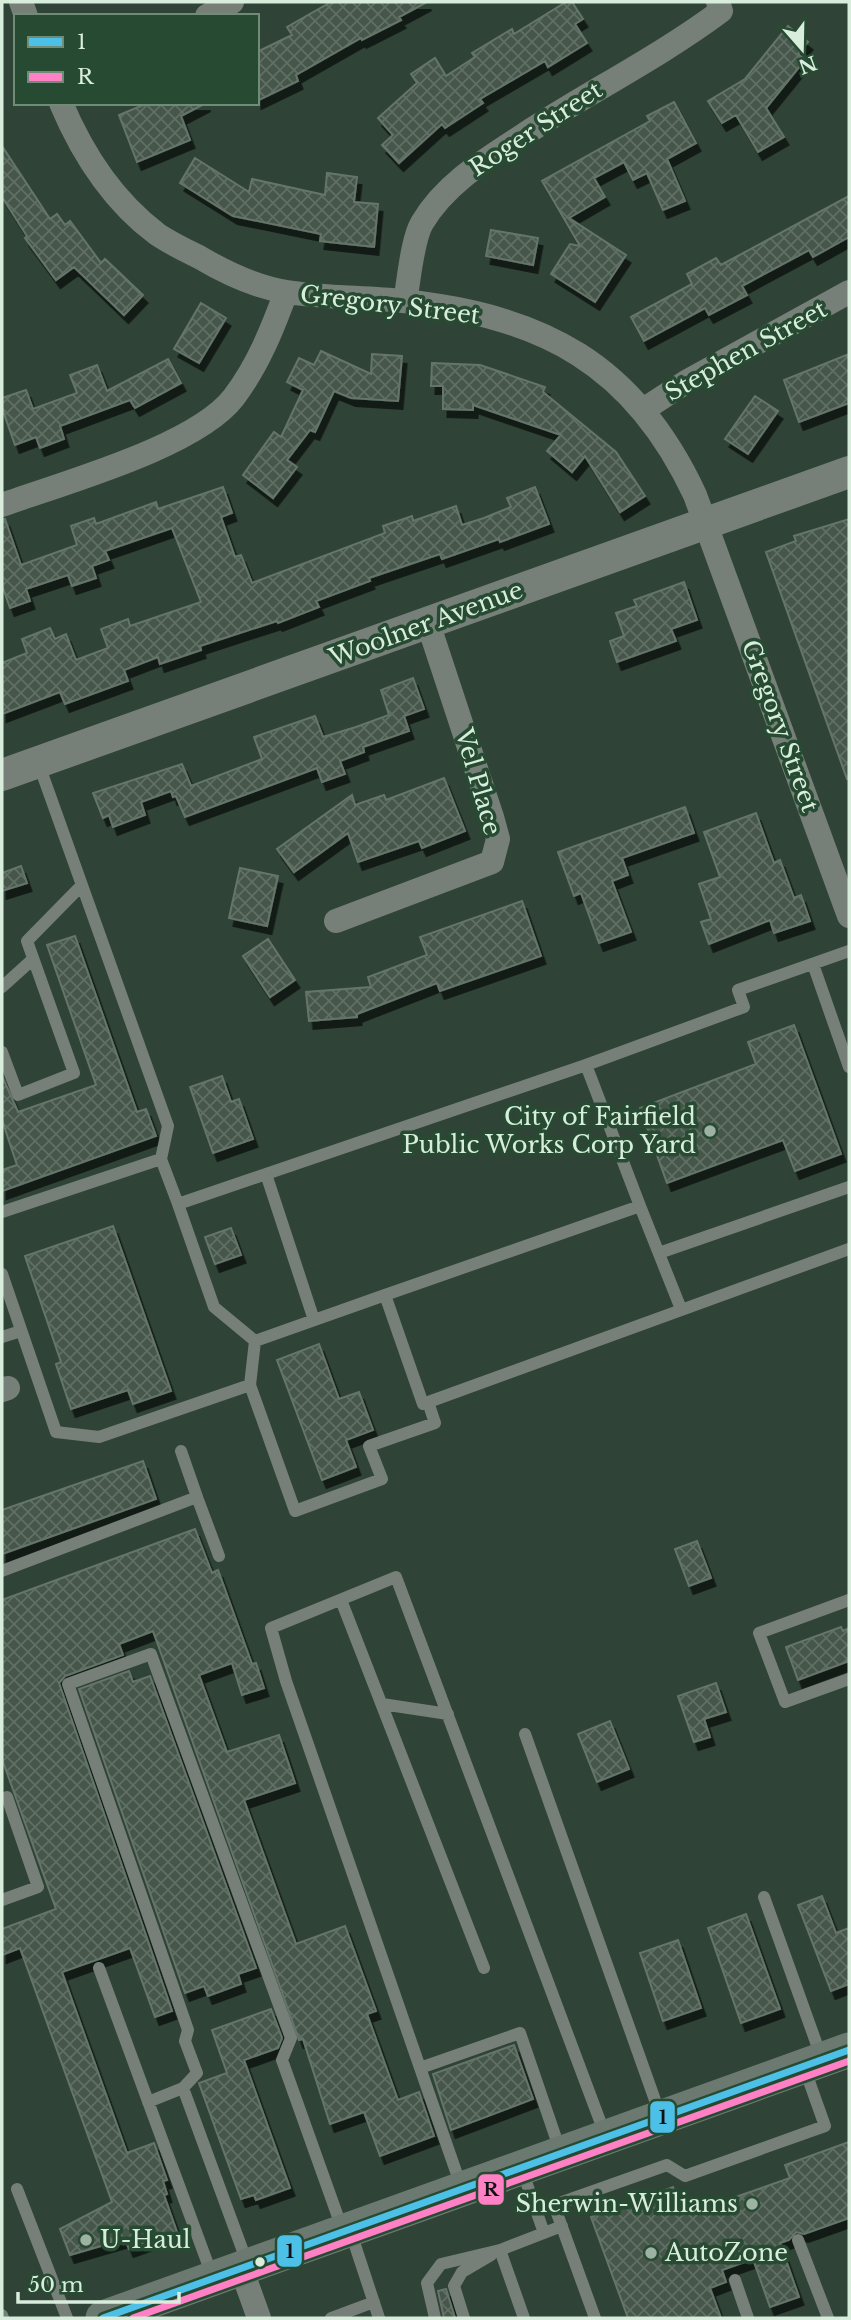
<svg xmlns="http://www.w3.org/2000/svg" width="851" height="2320" viewBox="0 0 851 2320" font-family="'Libre Baskerville',serif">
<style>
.building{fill:url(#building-cross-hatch);stroke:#65756a;stroke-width:2;filter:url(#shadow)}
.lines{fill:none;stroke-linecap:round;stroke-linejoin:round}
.service{stroke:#768079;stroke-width:12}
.minor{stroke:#768079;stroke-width:24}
.tertiary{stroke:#768079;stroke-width:32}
.secondary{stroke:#6b7970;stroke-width:35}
.bus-1-casing{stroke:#274b32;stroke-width:12}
.bus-2-casing{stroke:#274b32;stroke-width:12}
.bus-1{stroke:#4dc0e8;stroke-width:7}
.bus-2{stroke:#ff80c5;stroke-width:7}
.poi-dot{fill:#9eb2a3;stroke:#274b32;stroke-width:2.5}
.bus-dot{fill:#d9eddd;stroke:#274b32;stroke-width:2.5}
.labels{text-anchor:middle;stroke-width:7;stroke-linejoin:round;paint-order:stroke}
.street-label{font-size:24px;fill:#d9eddd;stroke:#274b32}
.poi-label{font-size:24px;fill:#d9eddd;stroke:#274b32;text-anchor:end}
.line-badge{stroke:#274b32;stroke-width:2.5}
.pale-badge-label{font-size:19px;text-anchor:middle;font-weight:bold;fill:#111}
</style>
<defs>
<pattern id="building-cross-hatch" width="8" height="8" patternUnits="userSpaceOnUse" patternTransform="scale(1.75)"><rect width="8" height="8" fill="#46564b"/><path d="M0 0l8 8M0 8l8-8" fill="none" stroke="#606f64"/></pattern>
<filter id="shadow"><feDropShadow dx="4.5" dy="8" stdDeviation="0" flood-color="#0009"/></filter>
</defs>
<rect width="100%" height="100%" fill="#2f4336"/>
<path class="building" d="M331 2H427L399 17 401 20 362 40 361 38 296 75 298 81 257 101V52L292 35 287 27Z
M566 2H572L583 19 575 24 587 43 548 67 545 61 480 99 483 103 445 128 442 124 399 163 382 145 393 135 378 118 417 83 411 74 435 58 446 76 475 57 472 53 512 29 514 34Z
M788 26 808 42 798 54 805 60 766 108 784 137 758 152 736 115 722 123 708 101 745 79Z
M674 102 696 143 667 159 685 201 663 210 647 173 633 180 624 162 594 178 605 197 569 218 626 255 595 302 551 274 570 244 580 246 542 181 650 121 647 116Z
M148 103H206L181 116 190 140 137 162 119 115Z
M2 146 50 219 57 214 65 225 70 221 101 263 105 259 143 295 124 315 74 267 56 280 25 238 27 236 2 197Z
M195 158 249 192 252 179 325 195 327 173 357 177 354 202 378 204 374 247 320 241 321 234 233 216 180 183Z
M849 196V237L813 257 809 250 742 286 747 295 709 315 705 308 644 341 631 317 692 284 687 274 716 258 721 265Z
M491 230 538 238 533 265 486 256Z
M201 303 226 318 199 363 174 349Z
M321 351 371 374 372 354 402 356 398 401 351 398 334 391 315 432 310 430 287 460 297 467 273 498 243 475 274 432 281 437 303 390 287 382 299 358 314 365Z
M849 354V403L799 422 784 380Z
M168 359 181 383 135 408 130 400 60 426 64 439 40 448 36 437 15 445 2 408V398L26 390 33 409 77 393 70 375 97 365 107 391Z
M432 363 480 365 545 387 543 392 616 452 645 496 620 512 585 456 572 472 547 451 561 435 473 405V410L443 409V386H431Z
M755 396 778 411 748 454 725 439Z
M223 487 232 513 221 517 235 557 241 555 252 583 385 533 383 526 412 516 413 521 456 506 462 525 484 518 511 507 507 498 535 487 549 524 500 542 499 539 442 559 440 554 369 578 370 581 316 601 319 607 278 623 277 621 200 646 201 650 160 664 158 657 124 670 128 681 65 704 60 692 2 714V663L27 653 22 639 50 628 55 639 66 634 76 660 108 648 101 629 128 619 130 626 201 602 172 528 105 551 109 560 92 566 96 578 72 586 68 575 26 589 30 601 10 608 2 585V520L5 519 21 565 77 545 71 526 94 518 96 524 156 502 158 509Z
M849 519V778L847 779 766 552 796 541 794 536Z
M684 582 697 620 671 629 676 641 617 662 610 641 624 636 616 613 637 606 634 600Z
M413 678 424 709 404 716 409 731 363 747 364 752 340 761 345 774 322 782 317 768 185 817 176 796 173 797 171 791 141 802 145 815 113 827 109 815 103 818 93 793 182 764 191 786 262 759 254 737 315 716 323 737 356 727 389 715 381 690Z
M444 778 465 831 422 848 419 841 358 862 348 833 294 872 277 849 352 795 355 805 384 795 386 800Z
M685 807 694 833 622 858 628 875 612 881 631 932 599 943 581 893 574 896 558 852Z
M756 813 774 863 780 860 794 898 801 895 810 921 774 933 770 920 709 944 701 922 711 919 699 884 720 877 704 832Z
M21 866 27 883 2 891V873Z
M240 868 278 876 267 926 229 918Z
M522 901 541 956 440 991 437 983 357 1014V1017L309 1021 306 992 371 987 368 977 427 955 420 937Z
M75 936 137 1112 146 1109 156 1136 2 1191V1170L17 1165 2 1120V1076L18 1112 96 1085 47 945Z
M268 939 295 980 270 997 243 956Z
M794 1025 841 1154 795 1171 783 1140 667 1183 640 1108 756 1064 748 1042Z
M222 1076 231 1102 239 1099 253 1139 213 1153 190 1087Z
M113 1226 171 1391 133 1404 128 1390 71 1409 56 1364 61 1362 25 1256Z
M231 1228 241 1255 215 1264 205 1237Z
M319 1344 339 1399 359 1392 373 1430 346 1440 356 1467 322 1480 277 1360Z
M143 1461 156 1499 2 1554V1510Z
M195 1529 212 1573 218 1570 252 1664 256 1663 264 1688 242 1695 232 1663 199 1675 227 1752 279 1735 295 1783 244 1800 296 1944 345 1926 376 2011 367 2014 398 2100 419 2092 434 2136 380 2156 364 2112 330 2124 303 2039 299 2040 153 1631 119 1644 123 1655 65 1676 59 1683 172 2011 155 2017 130 1948 62 1972 127 2153 154 2143 167 2180 163 2181 167 2194 164 2195 177 2232 129 2249 125 2239 70 2255 60 2229 112 2202 20 1948 2 1955V1929L56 1909 2 1759V1600Z
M697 1541 711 1578 689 1586 675 1549Z
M841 1627 843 1631 849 1628V1661L798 1680 786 1647Z
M129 1671 133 1682 150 1676 256 1968 238 1974 241 1984 208 1996 204 1986 185 1993 79 1689Z
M716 1683 726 1712 704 1719 710 1737 694 1742 678 1696Z
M610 1721 629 1769 597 1782 578 1734Z
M822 1896 836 1933 849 1928V1984L831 1991 798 1905Z
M746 1914 780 2009 741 2023 708 1928Z
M678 1940 701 2008 663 2021 640 1953Z
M271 2009 282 2038 278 2048 244 2060 290 2188 256 2200 254 2195 241 2199 199 2083 227 2073 212 2030Z
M514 2045 533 2099 451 2130 433 2074Z
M849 2142V2218L804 2234 796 2232 789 2240 780 2243 799 2297 770 2307 753 2259 722 2270 726 2282 710 2288 721 2318H628L591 2217 673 2187 684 2215 790 2178 785 2165Z
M446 2289 455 2318H444L438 2291Z"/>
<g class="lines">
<path class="service" d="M38 762 168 1126 161 1159
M813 964 849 1067
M2 987 33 959
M2 1052 18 1095 74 1073 27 941 82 885
M586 1065 744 1007 738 990 849 951
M266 1174 314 1320
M178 1204 214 1307 255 1341
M640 1206 681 1309
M2 1212 161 1159 178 1204 586 1065 640 1206 385 1295 423 1404 849 1249
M659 1253 849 1187
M2 1274 56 1432 99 1437 250 1385 295 1511 382 1479 369 1446 435 1423 428 1402
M2 1337 21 1331
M250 1385 255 1341 385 1295
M181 1451 197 1497
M2 1571 197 1497 219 1556
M341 1600 484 1968
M849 1600 759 1633 785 1702 849 1679
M382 1704 448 1714
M525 1734 661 2117
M2 1799 7 1797 38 1887 2 1900
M764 1897 822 2059
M99 1968 213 2278
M420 2068 520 2033 560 2150
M183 2088 248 2265
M148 2102 183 2088 197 2073 185 2041 188 2030 68 1684 151 1654 291 2038 282 2060 343 2231
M522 2170 544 2233
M461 2186 286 1681 271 1628 396 1577 606 2137
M17 2189 67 2318
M351 2233 379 2318
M798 2240 828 2318
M500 2250 524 2318
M735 2280 748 2318
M2 2315 3 2318
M331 2318 374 2302
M435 2318 427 2283 441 2264 500 2250 562 2226
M464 2318 454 2286 462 2272 491 2255
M595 2318 554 2205 667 2165 685 2176 825 2126 804 2067"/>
<path class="minor" d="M21 2 26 16
M207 16 232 2
M61 103C82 153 113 201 157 234 170 243 185 250 199 257 226 273 255 287 287 292 325 298 365 297 403 301 543 316 634 364 695 495L849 916
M405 301C409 281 412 240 422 223 445 184 485 160 522 136 587 93 658 58 721 11L718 2
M643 410 686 382 849 292
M2 505C62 483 196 447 234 397 258 365 272 330 286 292
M336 921 492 862 498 839 492 817 428 623
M2 1390 8 1388
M241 2268 259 2318"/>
<path class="tertiary" d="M2 775 849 472"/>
<path class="secondary" d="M103 2318 849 2050"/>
<g class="bus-1-casing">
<path id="bus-1" d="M103 2318 849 2050"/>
</g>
<g class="bus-2-casing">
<path id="bus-2" d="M133 2318 849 2061"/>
</g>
<use href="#bus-1" class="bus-1"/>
<use href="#bus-2" class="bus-2"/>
</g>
<g class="poi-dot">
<circle cx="710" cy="1131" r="7"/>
<circle cx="752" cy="2204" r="7"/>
<circle cx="86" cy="2240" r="7"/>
<circle cx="651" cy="2253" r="7"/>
</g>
<circle class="bus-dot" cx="260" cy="2262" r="6"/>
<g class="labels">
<g class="street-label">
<text transform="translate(536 129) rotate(-33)" y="8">Roger Street</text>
<text transform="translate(390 305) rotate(7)" y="8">Gregory Street</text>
<text transform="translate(746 351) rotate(-29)" y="8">Stephen Street</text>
<text transform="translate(426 624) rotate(-20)" y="8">Woolner Avenue</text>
<text transform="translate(780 726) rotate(70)" y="8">Gregory Street</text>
<text transform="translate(478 782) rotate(74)" y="8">Vel Place</text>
</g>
<g class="poi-label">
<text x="696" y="1125">City of Fairfield<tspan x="696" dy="28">Public Works Corp Yard</tspan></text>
<text x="738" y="2212">Sherwin-Williams</text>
<text x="100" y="2248" text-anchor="start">U-Haul</text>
<text x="665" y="2261" text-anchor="start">AutoZone</text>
</g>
</g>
<g class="line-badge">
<rect x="649" y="2100" width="27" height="34" rx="7" fill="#4dc0e8"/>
<rect x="477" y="2173" width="28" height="33" rx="7" fill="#ff80c5"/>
<rect x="276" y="2234" width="27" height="34" rx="7" fill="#4dc0e8"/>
</g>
<g class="pale-badge-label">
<text x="663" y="2124">1</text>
<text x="491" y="2196">R</text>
<text x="290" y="2258">1</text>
</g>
<rect width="851" height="2320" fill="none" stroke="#d9eddd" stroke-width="7"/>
<rect x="14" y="14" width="245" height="91" fill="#274b32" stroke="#6e8c76" stroke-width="2"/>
<rect x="28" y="37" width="35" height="10" fill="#4dc0e8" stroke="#6e8c76" stroke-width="2"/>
<text x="77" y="49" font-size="21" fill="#d9eddd">1</text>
<rect x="28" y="72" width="35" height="10" fill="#ff80c5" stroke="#6e8c76" stroke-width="2"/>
<text x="77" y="84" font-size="21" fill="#d9eddd">R</text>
<g transform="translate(802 49) rotate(160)" stroke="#274b32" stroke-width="5" paint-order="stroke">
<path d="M0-5L12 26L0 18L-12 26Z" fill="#d9eddd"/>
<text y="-10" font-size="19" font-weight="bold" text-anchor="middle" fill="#d9eddd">N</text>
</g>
<path d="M18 2292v10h161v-10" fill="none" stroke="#d9eddd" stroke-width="3.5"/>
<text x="28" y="2292" font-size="21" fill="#d9eddd" stroke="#274b32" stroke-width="5" paint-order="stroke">50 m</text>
</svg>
